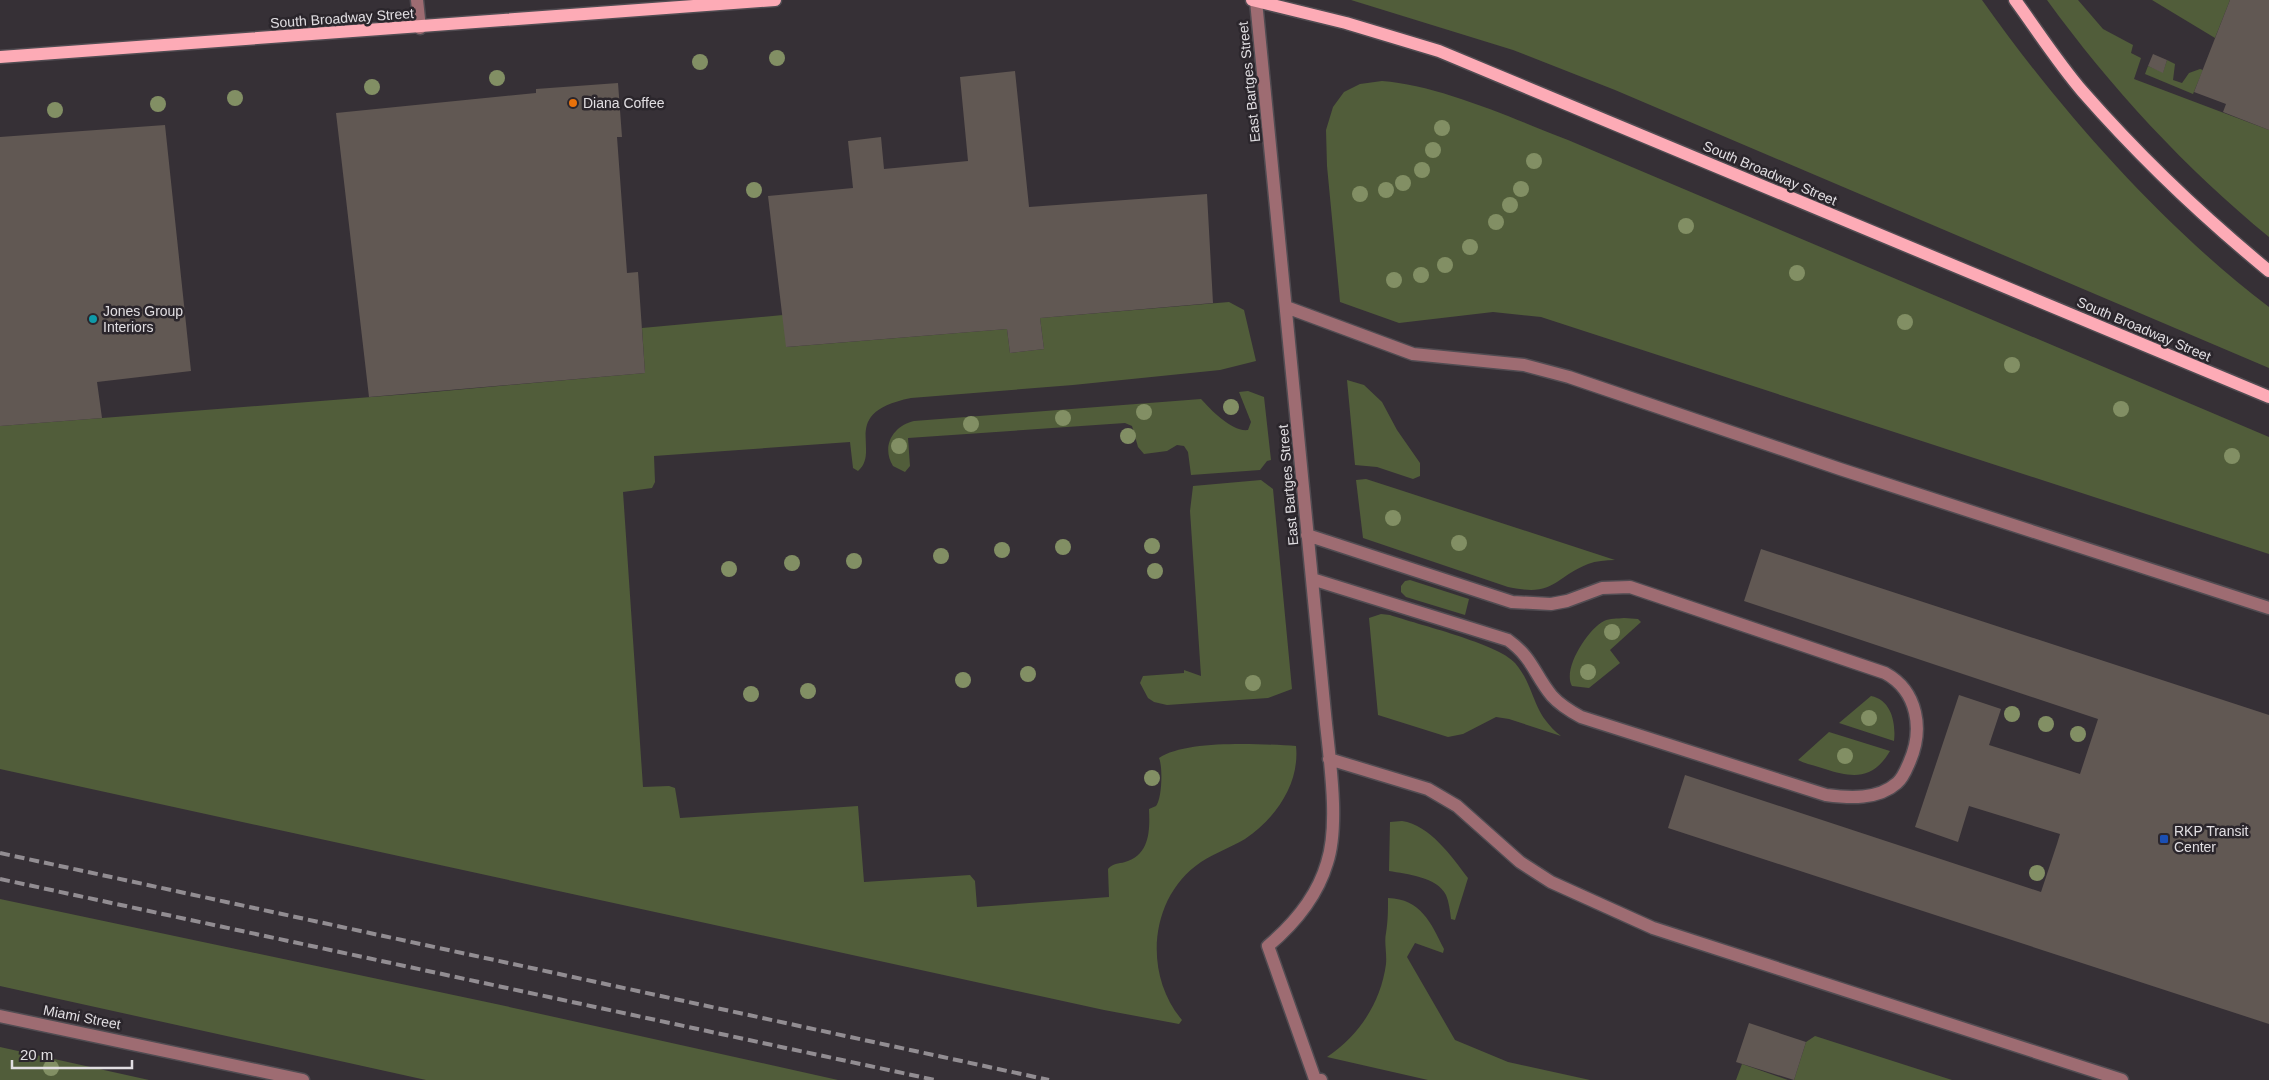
<svg xmlns="http://www.w3.org/2000/svg" width="2269" height="1080" viewBox="0 0 2269 1080" font-family="Arial,sans-serif">
<style>
.green{fill:#515d3a}
.building{fill:#615853}
.lines{fill:none;stroke-linecap:round;stroke-linejoin:round}
.minor-casing{stroke:#514c52;stroke-width:15}
.major-casing{stroke:#514c52;stroke-width:15}
.minor{stroke:#9e6c72;stroke-width:12}
.major{stroke:#fdabb6;stroke-width:12}
.rail{stroke:#928d92;stroke-width:4;stroke-dasharray:10 5;stroke-linecap:butt}
.tree{fill:#828f64}
.food-dot{fill:#e8710a;stroke:#2b262c;stroke-width:2}
.culture-dot{fill:#0f9aa8;stroke:#2b262c;stroke-width:2}
.transit-dot{fill:#1a4fb4;stroke:#2b262c;stroke-width:2}
.labels{text-anchor:middle;stroke-width:5;stroke-linejoin:round;paint-order:stroke}
.street-label{font-size:14px;fill:#e1dee2;stroke:#2b262c}
.poi-label{font-size:14px;fill:#e1dee2;stroke:#2b262c;text-anchor:start}
</style>
<rect width="100%" height="100%" fill="#363036"/>
<path class="green" d="M1351 0H1982C2059 109 2162 226 2269 307V368L1615 90 1513 50Z
M2047 0H2078L2103 29 2133 45 2131 53 2141 58 2134 79 2269 130V237C2185 168 2111 88 2047 0Z
M2152 0H2230L2215 38Z
M2167 60 2175 64 2173 80 2182 83 2189 73 2200 69 2203 70 2193 94 2145 74 2148 66 2163 72Z
M1382 81C1439 85 1514 119 1568 140L2269 437V554L1541 317 1493 312 1399 323 1340 302 1327 166 1326 130 1333 107 1344 92 1360 84Z
M1229 302 1244 310 1256 361 1220 370 1073 385 911 398C837 413 882 450 858 471L853 468 850 442 654 456 655 482 652 488 623 492 643 787 669 786 675 788 680 818 858 806 864 882 970 875 975 881 977 907 1109 897 1108 869C1113 863 1118 864 1125 862 1150 855 1150 830 1149 809L1156 806C1162 799 1163 767 1159 758 1186 739 1264 744 1296 746 1300 784 1275 819 1245 839 1231 847 1215 853 1201 862 1149 897 1143 974 1182 1020L1179 1024 1104 1010 0 769V426L422 393 645 373 642 328 783 315 787 347 1007 329 1010 353 1044 349 1040 318Z
M1347 380 1364 385 1382 402 1397 430 1420 463V476L1413 479 1377 467 1355 465Z
M1248 391 1264 397 1271 460 1267 461 1260 470 1191 475 1188 452 1184 446 1177 445 1167 451 1144 454 1138 447 1132 426 1125 423 908 438 910 466 905 472 893 466C881 446 893 426 914 421L1201 399C1211 410 1232 432 1248 430L1251 422 1239 392Z
M1366 479 1397 489 1615 560C1606 560 1596 561 1588 564 1552 579 1555 597 1508 587L1363 538 1356 480Z
M1261 480 1273 489 1292 689 1268 698 1167 705 1154 702 1148 698 1140 683 1143 676 1184 673V670L1201 676 1190 511 1193 486Z
M1410 580 1469 599 1465 615 1406 597 1401 592V586L1405 581Z
M1381 614 1390 615C1416 624 1499 644 1515 663 1537 689 1530 711 1561 736L1509 719 1496 717 1463 734 1448 737 1378 715 1369 618Z
M1624 618 1638 619 1641 622 1610 650 1620 663 1589 688 1572 686C1562 669 1588 629 1604 621 1610 618 1617 619 1624 618Z
M1871 696C1892 700 1896 724 1894 741L1839 723Z
M1829 732 1890 751C1873 780 1853 778 1825 769 1816 766 1806 764 1798 760Z
M1402 821C1430 825 1452 857 1468 878L1455 920 1451 919C1450 911 1449 902 1446 895 1437 877 1407 874 1389 871L1390 822Z
M1388 898C1421 899 1431 923 1444 949L1443 953 1415 943 1407 957 1455 1040 1508 1062 1590 1080H1428L1327 1057C1359 1036 1381 1002 1386 964 1387 954 1384 942 1386 933 1388 921 1388 911 1388 898Z
M0 899 496 1004 838 1080H426L0 986Z
M1815 1036 1952 1080H1794L1806 1042Z
M0 1047 149 1080H0Z
M1742 1064 1788 1080H1736Z"/>
<path class="building" d="M2230 0H2269V130L2223 112 2226 104 2194 92Z
M2153 54 2167 60 2163 73 2148 66Z
M1015 71 1029 207 1207 194 1213 303 1040 318 1044 349 1010 353 1007 329 786 347 768 196 853 188 848 141 881 137 884 169 968 161 960 77Z
M618 83 622 137H617L627 273 638 272 645 373 369 397 336 113 536 93V89Z
M165 125 191 371 97 382 102 418 0 426V137Z
M1761 549 2269 715V1024L1668 828 1685 775 2041 892 2057 844 2060 834 1969 806 1958 842 1915 827 1959 695 2001 709 1989 745 2080 774 2098 719 1744 601Z
M1749 1023 1806 1042 1794 1080 1736 1062Z"/>
<g class="lines">
<g class="minor-casing">
<path id="minor" d="M417 0 420 28
M1256 1 1325 714C1329 756 1340 824 1327 863 1317 897 1294 924 1268 946L1315 1079 1321 1080
M1286 307 1413 354 1524 365 1569 377 1840 469 2269 608
M1307 535 1512 602 1551 604 1567 601 1602 588 1630 587 1885 673C1918 691 1924 730 1909 763 1906 770 1903 778 1897 783 1878 800 1849 798 1826 795L1581 717C1570 711 1560 705 1552 696 1534 674 1533 658 1508 640L1312 579
M1329 759 1428 789 1457 806 1520 862 1551 882 1653 928 2122 1080
M0 1016 303 1080"/>
</g>
<g class="major-casing">
<path id="major" d="M1252 0 1346 23 1439 51 2269 397
M2015 0C2037 30 2058 63 2083 92 2140 157 2202 216 2269 271
M0 57 775 0"/>
</g>
<use href="#minor" class="minor"/>
<use href="#major" class="major"/>
<path class="rail" d="M0 853 1049 1080
M0 879 935 1080"/>
</g>
<g class="tree">
<circle cx="777" cy="58" r="8"/>
<circle cx="700" cy="62" r="8"/>
<circle cx="497" cy="78" r="8"/>
<circle cx="372" cy="87" r="8"/>
<circle cx="235" cy="98" r="8"/>
<circle cx="158" cy="104" r="8"/>
<circle cx="55" cy="110" r="8"/>
<circle cx="1442" cy="128" r="8"/>
<circle cx="1433" cy="150" r="8"/>
<circle cx="1534" cy="161" r="8"/>
<circle cx="1422" cy="170" r="8"/>
<circle cx="1403" cy="183" r="8"/>
<circle cx="1521" cy="189" r="8"/>
<circle cx="754" cy="190" r="8"/>
<circle cx="1386" cy="190" r="8"/>
<circle cx="1360" cy="194" r="8"/>
<circle cx="1510" cy="205" r="8"/>
<circle cx="1496" cy="222" r="8"/>
<circle cx="1686" cy="226" r="8"/>
<circle cx="1470" cy="247" r="8"/>
<circle cx="1445" cy="265" r="8"/>
<circle cx="1797" cy="273" r="8"/>
<circle cx="1421" cy="275" r="8"/>
<circle cx="1394" cy="280" r="8"/>
<circle cx="1905" cy="322" r="8"/>
<circle cx="2012" cy="365" r="8"/>
<circle cx="1231" cy="407" r="8"/>
<circle cx="2121" cy="409" r="8"/>
<circle cx="1144" cy="412" r="8"/>
<circle cx="1063" cy="418" r="8"/>
<circle cx="971" cy="424" r="8"/>
<circle cx="1128" cy="436" r="8"/>
<circle cx="899" cy="446" r="8"/>
<circle cx="2232" cy="456" r="8"/>
<circle cx="1393" cy="518" r="8"/>
<circle cx="1459" cy="543" r="8"/>
<circle cx="1152" cy="546" r="8"/>
<circle cx="1063" cy="547" r="8"/>
<circle cx="1002" cy="550" r="8"/>
<circle cx="941" cy="556" r="8"/>
<circle cx="854" cy="561" r="8"/>
<circle cx="792" cy="563" r="8"/>
<circle cx="729" cy="569" r="8"/>
<circle cx="1155" cy="571" r="8"/>
<circle cx="1612" cy="632" r="8"/>
<circle cx="1588" cy="672" r="8"/>
<circle cx="1028" cy="674" r="8"/>
<circle cx="963" cy="680" r="8"/>
<circle cx="1253" cy="683" r="8"/>
<circle cx="808" cy="691" r="8"/>
<circle cx="751" cy="694" r="8"/>
<circle cx="2012" cy="714" r="8"/>
<circle cx="1869" cy="718" r="8"/>
<circle cx="2046" cy="724" r="8"/>
<circle cx="2078" cy="734" r="8"/>
<circle cx="1845" cy="756" r="8"/>
<circle cx="1152" cy="778" r="8"/>
<circle cx="2037" cy="873" r="8"/>
<circle cx="51" cy="1068" r="8"/>
</g>
<circle class="food-dot" cx="573" cy="103" r="5"/>
<circle class="culture-dot" cx="93" cy="319" r="5"/>
<rect class="transit-dot" x="2159" y="834" width="10" height="10" rx="2.5"/>
<g class="labels">
<g class="street-label">
<text transform="translate(342 18) rotate(-4)" y="5">South Broadway Street</text>
<text transform="translate(1249 82) rotate(-96)" y="5">East Bartges Street</text>
<text transform="translate(1770 173) rotate(23)" y="5">South Broadway Street</text>
<text transform="translate(2144 329) rotate(23)" y="5">South Broadway Street</text>
<text transform="translate(1288 485) rotate(-95)" y="5">East Bartges Street</text>
<text transform="translate(82 1017) rotate(11)" y="5">Miami Street</text>
</g>
<g class="poi-label">
<text x="583" y="108">Diana Coffee</text>
<text x="103" y="316">Jones Group<tspan x="103" dy="16">Interiors</tspan></text>
<text x="2174" y="836">RKP Transit<tspan x="2174" dy="16">Center</tspan></text>
</g>
</g>
<path d="M12 1060v8h120v-8" fill="none" stroke="#e1dee2" stroke-width="2.5"/>
<text x="20" y="1060" font-size="15" fill="#e1dee2" stroke="#2b262c" stroke-width="4" paint-order="stroke">20 m</text>
</svg>
